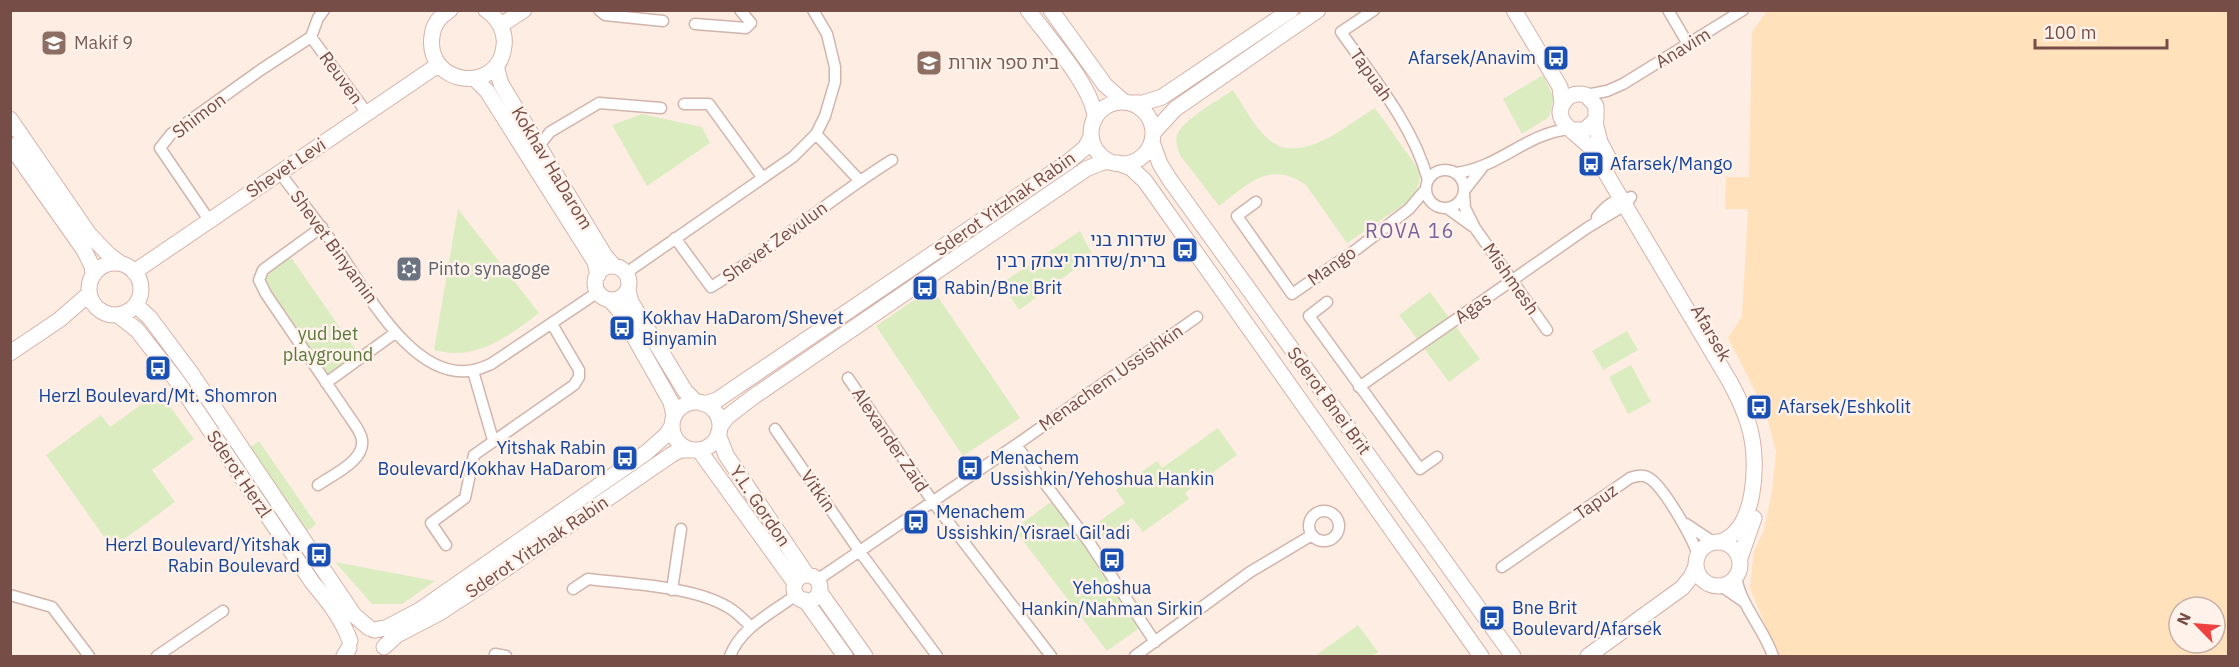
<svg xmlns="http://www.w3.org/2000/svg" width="2239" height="667" viewBox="0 0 2239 667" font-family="'IBM Plex Sans','Noto Sans Hebrew',sans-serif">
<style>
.green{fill:#dcecc1}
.sand{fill:#ffe1bc;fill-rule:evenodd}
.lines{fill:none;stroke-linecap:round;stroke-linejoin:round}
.street-casing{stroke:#d1b4ab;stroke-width:13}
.secondary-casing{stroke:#d5b2a9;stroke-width:17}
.street{stroke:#fff;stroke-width:10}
.secondary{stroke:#fff;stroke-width:15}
.labels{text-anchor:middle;stroke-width:5;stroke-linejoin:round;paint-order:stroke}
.education-label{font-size:18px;fill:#785e54;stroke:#fff2ea;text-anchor:start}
.street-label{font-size:18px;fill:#774e47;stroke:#fff2ea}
.transit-label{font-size:18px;fill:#164399;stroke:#fff2ea;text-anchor:start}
.worship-label{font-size:18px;fill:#5b616d;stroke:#fff2ea;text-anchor:start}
.park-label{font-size:18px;fill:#5b783c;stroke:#fff2ea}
.neighbourhood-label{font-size:20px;letter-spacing:1.5px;fill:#7b629b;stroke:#fff2ea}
</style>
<rect width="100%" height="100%" fill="#fdede3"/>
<path class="green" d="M1543 75 1554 98 1549 117 1522 134 1503 99Z
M1233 90C1244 106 1254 127 1268 139 1300 167 1347 125 1375 108L1419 170C1421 183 1417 191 1409 201L1347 243 1306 185C1268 160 1249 184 1219 206L1180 155C1178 149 1175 142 1177 136 1180 121 1220 99 1233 90Z
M642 114 702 127 710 143 647 186 612 125Z
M458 209 539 313C516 331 484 355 453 353 447 353 440 351 434 350Z
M1080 231 1093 256 1019 310 1002 283Z
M290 256 357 352 327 377 262 280Z
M932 288 1020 418 963 456 876 326Z
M1430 292 1480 359 1449 382 1399 315Z
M1627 331 1638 350 1603 370 1592 351Z
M1631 365 1651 402 1628 414 1609 377Z
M159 392 194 439 152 470 175 502 112 548 46 455 101 415 110 427Z
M1218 428 1237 455 1185 493 1189 499 1143 532 1132 518 1100 541 1090 528 1125 503 1116 490 1157 461 1162 468Z
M259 441 316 524 303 535 245 451Z
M1055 499 1145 624 1107 651 1014 529Z
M335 562 435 581 402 604H372Z
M1358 625 1378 652 1372 656H1315Z"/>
<path class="sand" d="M1767 11H2228V656H1778L1750 588 1754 551 1764 530 1772 491 1776 451 1765 410 1728 338 1742 317 1748 209H1725L1726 177H1749L1752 32ZM2179 607H2215V643H2179Z"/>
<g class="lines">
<g class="street-casing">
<path id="street" d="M324 10 318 18 311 37 367 113
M599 10 605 15 663 21
M1374 10 1341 32C1374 79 1413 125 1428 180
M1668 10 1688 44
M695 24 746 28 751 23 740 10
M1586 95 1607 91 1623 84 1743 10
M684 104H709L762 177
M816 134 859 180
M538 147 550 132 599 103 661 108
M1426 189a19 19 0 1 1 38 0a19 19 0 1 1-38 0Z
M280 173C300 200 321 226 340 253 367 293 415 383 474 370 480 369 486 366 491 364L598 292
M1456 173C1501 167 1526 133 1570 129
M1464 191 1482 168
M1464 194 1465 208 1475 228 1547 330
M1256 202 1237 216 1292 294 1357 249 1409 209 1426 189
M1447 208 1472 226
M1597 217C1604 208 1614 199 1626 198
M209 220 160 148 171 134 262 69 311 37
M675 238 711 287C774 248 829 199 892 160
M626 273 793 157 816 134 825 116 835 82V67L827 34 813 10
M1327 302 1309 316 1420 469 1437 457
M473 371 493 440
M848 378 933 502 1051 656
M326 383 395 333
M1359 387 1587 228 1625 205 1631 197
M775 429 860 552 937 656
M1016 445 1089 542 1155 642
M318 485C332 475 365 461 362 440 361 432 355 425 351 419L266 294 259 280 263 270 271 264 322 227
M1309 526a15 15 0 1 1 30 0a15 15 0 1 1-30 0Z
M1686 524 1713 542
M446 545 431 523 465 498 474 455 574 385 579 377V370L552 324
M1502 567 1630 478C1636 476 1643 474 1649 478 1664 487 1692 537 1698 555
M1736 577C1741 606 1764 629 1773 656
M817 580 1016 445 1197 317
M1721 586 1744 602
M573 589 588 579C628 584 691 586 726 606 736 611 743 619 751 627
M672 590 681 529
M10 595 52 607 89 656
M495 654 506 656
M157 656 223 611
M730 656C741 627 772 613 796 595
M1135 656 1250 572 1312 535"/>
</g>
<g class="secondary-casing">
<path id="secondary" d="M450 10C440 16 433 25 432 36 425 86 499 95 504 46 506 31 498 18 486 10
M1028 10C1046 35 1095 89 1095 119
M1051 10 1105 85 1123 101
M1514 10 1560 87 1562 104
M501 25 524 10
M496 66 501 84 605 256 614 266
M475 79 487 91 595 262 598 275
M1091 133a31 31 0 1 1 62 0a31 31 0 1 1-62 0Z
M1132 103H1143L1162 97 1291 10
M10 119 89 234 108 254 120 263
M1595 122 1600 142 1611 163
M1573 130H1585L1596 119V106L1586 95C1578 93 1570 94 1565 101 1548 120 1580 135 1591 148L1730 382C1739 399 1747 415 1751 434 1758 465 1756 530 1720 542
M1153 133 1175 109 1318 10
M1152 142 1160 164 1170 180 1513 656
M10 145 84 250 92 266 93 274
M1118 163 1131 168 1145 181 1481 656
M89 289a26 26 0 1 1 52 0a26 26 0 1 1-52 0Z
M595 283a17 17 0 1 1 34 0a17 17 0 1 1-34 0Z
M134 272 438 65
M628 290 631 302 685 391 696 402
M610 300 619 310 671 402 674 416
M136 305 150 318 191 373 354 615 369 628
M118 315 137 330 177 381 312 582C327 600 342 618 350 641
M10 353 59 320 89 294
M672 426a24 24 0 1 1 48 0a24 24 0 1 1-48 0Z
M704 404 717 400 1068 162 1085 148 1091 137
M720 427 727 417 753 397 1086 169 1103 162H1111
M718 434 726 455 807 575
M699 450 795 583
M1696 564a22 22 0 1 1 44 0a22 22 0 1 1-44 0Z
M1740 558 1754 518
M794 588a13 13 0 1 1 26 0a13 13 0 1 1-26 0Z
M819 591 865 656
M805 600 845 656
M374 630 386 628 420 610 647 452 667 434 672 426
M384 647 397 635 441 612 485 583 671 455 680 450H691
M344 656 349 648
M1588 656 1682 588 1691 577 1696 566"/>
</g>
<use href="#street" class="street"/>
<use href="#secondary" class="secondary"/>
</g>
<defs>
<g id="school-square" transform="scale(1.35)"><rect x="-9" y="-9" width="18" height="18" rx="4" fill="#8d6e63" stroke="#fff2ea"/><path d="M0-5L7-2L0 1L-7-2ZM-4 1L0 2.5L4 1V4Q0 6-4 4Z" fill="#fff"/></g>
<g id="bus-square" transform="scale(1.35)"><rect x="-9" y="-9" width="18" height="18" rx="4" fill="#1a4fb4" stroke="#fff2ea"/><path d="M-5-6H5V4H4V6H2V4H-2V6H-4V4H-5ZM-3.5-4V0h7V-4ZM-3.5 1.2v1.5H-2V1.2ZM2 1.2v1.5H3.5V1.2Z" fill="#fff"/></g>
<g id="synagogue-square" transform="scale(1.35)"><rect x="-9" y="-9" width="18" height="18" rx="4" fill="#6b7280" stroke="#fff2ea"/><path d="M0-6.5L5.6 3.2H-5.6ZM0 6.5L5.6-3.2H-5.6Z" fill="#fff"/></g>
</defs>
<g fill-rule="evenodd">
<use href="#school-square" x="54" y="43"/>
<use href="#bus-square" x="1556" y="58"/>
<use href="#school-square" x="929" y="63"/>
<use href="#bus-square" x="1591" y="164"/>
<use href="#bus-square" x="1185" y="250"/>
<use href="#synagogue-square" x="409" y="269"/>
<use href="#bus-square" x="925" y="288"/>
<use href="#bus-square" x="622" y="328"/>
<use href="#bus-square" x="158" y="368"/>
<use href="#bus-square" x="1759" y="407"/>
<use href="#bus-square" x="625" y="458"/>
<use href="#bus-square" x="970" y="468"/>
<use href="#bus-square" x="916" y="522"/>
<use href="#bus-square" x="319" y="555"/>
<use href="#bus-square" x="1112" y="560"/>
<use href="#bus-square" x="1492" y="618"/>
</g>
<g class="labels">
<g class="education-label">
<text x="74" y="49">Makif 9</text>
<text x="948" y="69">בית ספר אורות</text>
</g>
<g class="street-label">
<text transform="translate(1683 48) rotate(-31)" y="6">Anavim</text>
<text transform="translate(1371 75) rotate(55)" y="6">Tapuah</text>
<text transform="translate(341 78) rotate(54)" y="6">Reuven</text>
<text transform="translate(199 116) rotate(-37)" y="6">Shimon</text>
<text transform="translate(286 168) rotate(-34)" y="6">Shevet Levi</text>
<text transform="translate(552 168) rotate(59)" y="6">Kokhav HaDarom</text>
<text transform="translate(1005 204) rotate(-35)" y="6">Sderot Yitzhak Rabin</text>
<text transform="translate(775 242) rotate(-36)" y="6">Shevet Zevulun</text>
<text transform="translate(334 247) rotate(54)" y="6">Shevet Binyamin</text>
<text transform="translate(1332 266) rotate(-35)" y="6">Mango</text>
<text transform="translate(1511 279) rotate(55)" y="6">Mishmesh</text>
<text transform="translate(1473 308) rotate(-35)" y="6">Agas</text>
<text transform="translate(1711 333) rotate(60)" y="6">Afarsek</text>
<text transform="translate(1111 378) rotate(-35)" y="6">Menachem Ussishkin</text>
<text transform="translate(1329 401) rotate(54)" y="6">Sderot Bnei Brit</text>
<text transform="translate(890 440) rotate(56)" y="6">Alexander Zaid</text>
<text transform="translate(239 474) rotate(56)" y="6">Sderot Herzl</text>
<text transform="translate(818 491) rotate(55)" y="6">Vitkin</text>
<text transform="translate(1596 502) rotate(-35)" y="6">Tapuz</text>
<text transform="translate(760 506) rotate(56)" y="6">Y.L. Gordon</text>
<text transform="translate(537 547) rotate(-34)" y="6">Sderot Yitzhak Rabin</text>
</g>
<g class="transit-label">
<text x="1536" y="64" text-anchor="end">Afarsek/Anavim</text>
<text x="1610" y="170">Afarsek/Mango</text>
<text x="1166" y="246" text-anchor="end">שדרות בני<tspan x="1166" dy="21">ברית/שדרות יצחק רבין</tspan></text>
<text x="944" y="294">Rabin/Bne Brit</text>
<text x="642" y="324">Kokhav HaDarom/Shevet<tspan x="642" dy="21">Binyamin</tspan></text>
<text x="158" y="402" text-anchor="middle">Herzl Boulevard/Mt. Shomron</text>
<text x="1778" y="413">Afarsek/Eshkolit</text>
<text x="606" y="454" text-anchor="end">Yitshak Rabin<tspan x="606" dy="21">Boulevard/Kokhav HaDarom</tspan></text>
<text x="990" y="464">Menachem<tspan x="990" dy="21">Ussishkin/Yehoshua Hankin</tspan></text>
<text x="936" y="518">Menachem<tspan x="936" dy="21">Ussishkin/Yisrael Gil'adi</tspan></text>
<text x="300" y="551" text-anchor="end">Herzl Boulevard/Yitshak<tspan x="300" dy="21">Rabin Boulevard</tspan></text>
<text x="1112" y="594" text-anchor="middle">Yehoshua<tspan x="1112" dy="21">Hankin/Nahman Sirkin</tspan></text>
<text x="1512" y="614">Bne Brit<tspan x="1512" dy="21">Boulevard/Afarsek</tspan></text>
</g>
<g class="worship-label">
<text x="428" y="275">Pinto synagoge</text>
</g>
<g class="park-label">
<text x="328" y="340">yud bet<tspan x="328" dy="21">playground</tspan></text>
</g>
<g class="neighbourhood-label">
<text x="1410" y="238">ROVA 16</text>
</g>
</g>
<rect width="2239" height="667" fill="none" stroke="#774e47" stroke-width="24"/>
<g transform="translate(2197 625) rotate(295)"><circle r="28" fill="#fff2ea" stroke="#c9b0a9" stroke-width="1.5"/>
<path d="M0-4.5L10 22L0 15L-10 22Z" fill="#ee4142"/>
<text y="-9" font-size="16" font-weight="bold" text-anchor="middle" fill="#774e47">N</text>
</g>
<path d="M2035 39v9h132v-9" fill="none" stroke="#774e47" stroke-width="3"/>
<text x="2044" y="39" font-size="18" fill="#774e47" stroke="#fff2ea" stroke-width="4.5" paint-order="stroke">100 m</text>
</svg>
